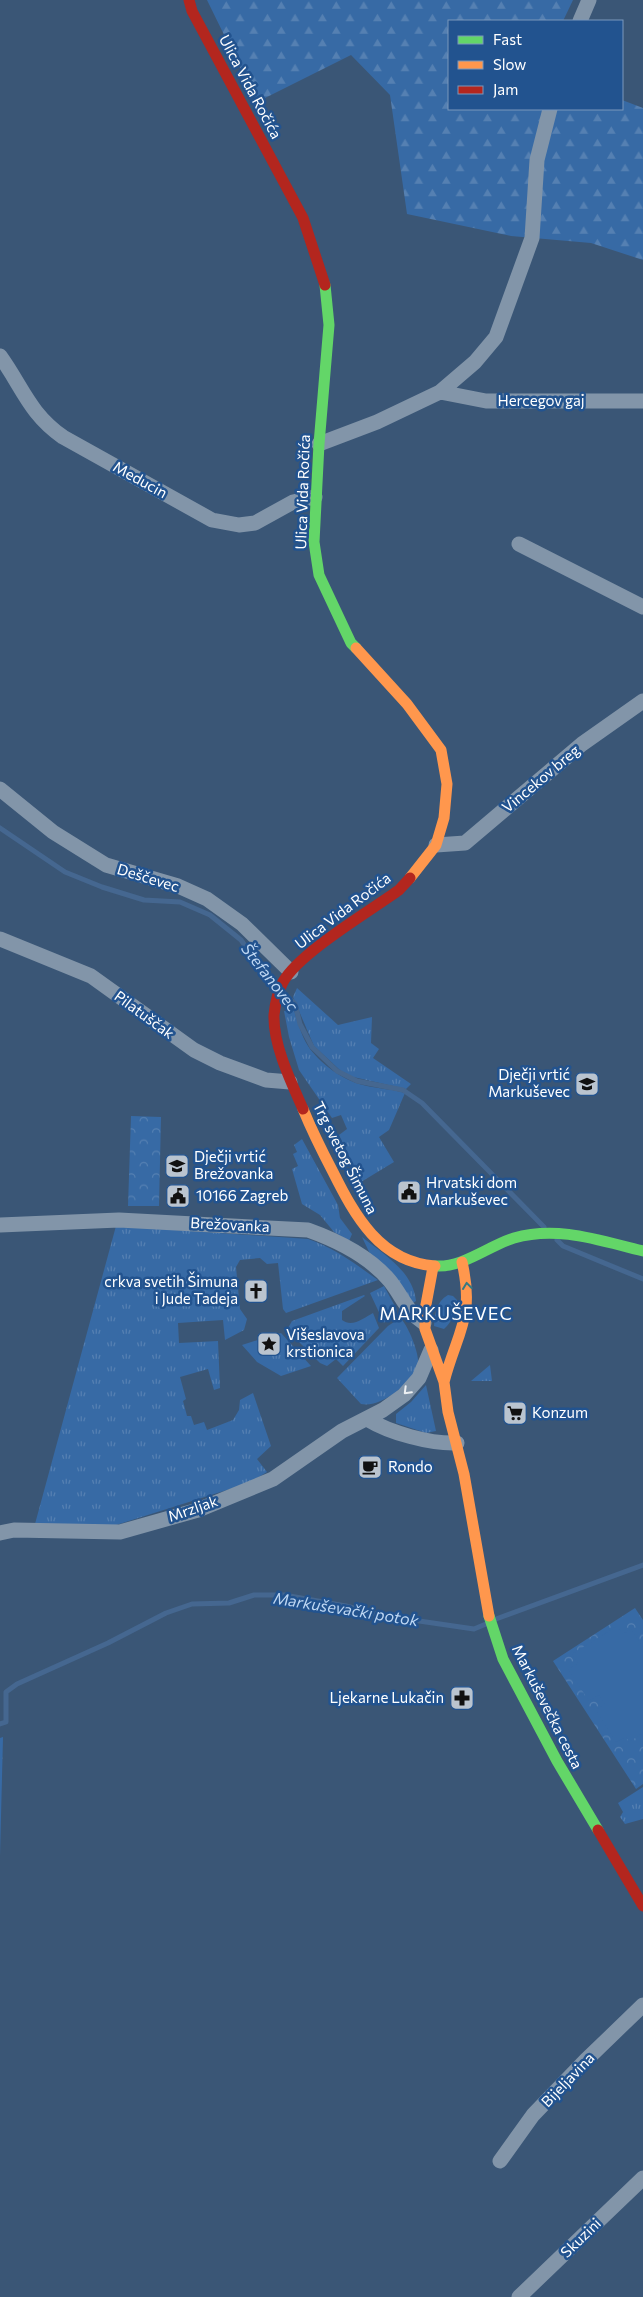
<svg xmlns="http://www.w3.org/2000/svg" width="643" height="2297" viewBox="0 0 643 2297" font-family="Commissioner,sans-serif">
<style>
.grass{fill:url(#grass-tufts)}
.forest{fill:url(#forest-firs)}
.park{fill:url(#park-crowns)}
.pitch{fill:#376aa5}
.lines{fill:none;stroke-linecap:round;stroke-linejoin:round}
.stream{stroke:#456790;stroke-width:5}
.street{stroke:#8295a9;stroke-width:15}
.fast{stroke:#63d668;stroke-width:11}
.slow{stroke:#ff974d;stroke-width:11}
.jam{stroke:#b3261e;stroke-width:11}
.oneway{stroke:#367a83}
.oneway2{stroke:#eceff2}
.labels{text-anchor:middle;stroke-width:5;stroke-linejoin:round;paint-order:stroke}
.street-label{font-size:15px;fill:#fff;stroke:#22538f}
.poi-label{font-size:15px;fill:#fff;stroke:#22538f;text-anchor:start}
.water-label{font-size:16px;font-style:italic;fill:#bed7f3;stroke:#22538f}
.quarter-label{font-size:18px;letter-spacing:1px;fill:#fff;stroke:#22538f}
</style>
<defs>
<pattern id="grass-tufts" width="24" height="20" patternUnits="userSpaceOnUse" patternTransform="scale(1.25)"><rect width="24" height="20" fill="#376aa5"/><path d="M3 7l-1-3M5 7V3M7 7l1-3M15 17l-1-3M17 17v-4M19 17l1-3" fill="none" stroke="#5580b2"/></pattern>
<pattern id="forest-firs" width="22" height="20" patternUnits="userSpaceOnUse" patternTransform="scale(1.25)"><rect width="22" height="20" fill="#376aa5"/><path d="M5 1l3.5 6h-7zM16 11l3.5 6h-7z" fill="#5580b2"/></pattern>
<pattern id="park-crowns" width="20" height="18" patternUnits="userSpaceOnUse" patternTransform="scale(1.25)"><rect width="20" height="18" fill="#376aa5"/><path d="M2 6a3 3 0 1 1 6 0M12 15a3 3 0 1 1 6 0" fill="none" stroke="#5580b2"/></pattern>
</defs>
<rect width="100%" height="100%" fill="#3a5676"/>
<path class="grass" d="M297 988 338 1025 372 1017 371 1043 379 1049 373 1058 411 1084 406 1089 349 1076 342 1072 314 1046 293 997Z
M294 1010C298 1023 302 1038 310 1049 324 1067 346 1082 367 1086 381 1089 392 1089 405 1093L389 1130 379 1137 394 1162 361 1182 339 1135 347 1129 341 1115 332 1118 299 1070 289 1037 284 1011Z
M302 1139 338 1205 340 1218 352 1234 349 1241 334 1232 320 1215 302 1204 292 1169 298 1166 293 1154 297 1152 294 1145Z
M116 1226 308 1239C335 1248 355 1264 378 1280L286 1313 283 1309 278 1263 267 1264 260 1258 240 1260 236 1267 240 1309 247 1319 244 1330 225 1340 223 1320 178 1323 179 1343 218 1341 220 1388 214 1390 208 1369 180 1377 186 1399 183 1401 187 1416H191L194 1425 204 1422 207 1430 233 1420 239 1410 240 1400 253 1393 271 1446 257 1459 267 1472 249 1483 113 1526 35 1524Z
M362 1237C383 1254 413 1271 416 1301L413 1303 371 1256Z
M384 1286 397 1310 384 1323 370 1293Z
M364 1295 365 1296 342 1311V1320C352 1328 364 1318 373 1313L379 1328 343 1366 336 1359 327 1366 320 1363 287 1330 292 1321Z
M448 1295 453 1296 457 1300C455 1312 453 1321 444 1329L434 1326C435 1313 436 1302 448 1295Z
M400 1318C407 1323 420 1354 418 1364 412 1383 382 1408 361 1404L337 1378 388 1326Z
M281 1333 311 1366 281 1376 257 1362 242 1345 264 1338 262 1346 264 1350 271 1351 275 1346 272 1336Z
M490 1365 492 1381H471Z
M426 1385 436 1431 426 1433 396 1423V1414L411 1402Z
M643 1787V1819L625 1824 620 1817 623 1812 618 1803Z"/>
<path class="forest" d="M207 0H573L563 21H449V109H622V100L643 108V260L591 243 511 236 407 214 390 95 351 55 257 102Z
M3 1737 0 1856V1738Z"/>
<path class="park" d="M131 1116 161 1117 159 1206H128Z
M635 1608 643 1620V1784L636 1789 553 1661Z"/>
<path class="pitch" d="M617 1626 623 1634 631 1629 643 1647V1733L629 1742 626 1737 616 1742 596 1710 605 1704 599 1695 589 1701 568 1669 578 1663 572 1654Z"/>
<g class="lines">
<path class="stream" d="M0 828 65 872 102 887 144 900 180 902 210 915 241 940 262 970 276 984
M285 994 295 1004 300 1024 312 1047 337 1071 357 1081 403 1090 422 1103 544 1227
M557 1240 563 1246 643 1279
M496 1619 643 1565
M0 1724 6 1722V1692L17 1684 108 1643 166 1613 192 1604 229 1603 254 1595H284L346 1606 385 1616 474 1629 486 1624"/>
<path class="street" d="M580 21 589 0
M0 356C23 388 29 413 63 437L212 520 239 525 255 523 293 502 315 497
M440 392 486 401H643
M319 444 377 422 440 392 475 362 496 337 532 238 537 160 550 109
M519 544 643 607
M0 789 53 832 106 865 178 886 207 899 242 924 291 972
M436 845 465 843 582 744 643 701
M0 939 91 976 194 1050 220 1063 266 1080 290 1082
M0 1225 119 1220 308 1230C336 1240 370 1257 390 1281 402 1296 407 1312 424 1323
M367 1419C390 1433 430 1444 457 1443
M0 1533 14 1530 120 1532 198 1510 273 1479 342 1431 383 1410 404 1395 419 1378 431 1350
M500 2161 533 2115 585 2061 643 2005
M519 2297 643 2178"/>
<path class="fast" d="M325 285 329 325 319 444 314 542 319 575 351 643 356 648
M435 1266C463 1268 488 1246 514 1238 558 1225 601 1241 643 1251
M489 1616 503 1659 557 1761 598 1830"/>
<path class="slow" d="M356 648 407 704 441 750 447 784 444 818 436 845 410 878
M303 1109C312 1131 322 1151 333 1172 355 1216 380 1262 435 1266
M433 1267 425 1310V1329L444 1382 448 1412 464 1474 489 1616
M444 1382C457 1332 475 1318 462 1262"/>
<path class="jam" d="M189 0 192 11 303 218 325 285
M303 1109C291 1082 273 1045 274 1015 275 1005 278 991 283 982 299 953 370 911 399 890L410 878
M598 1830 643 1906"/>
</g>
<defs><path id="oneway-chevron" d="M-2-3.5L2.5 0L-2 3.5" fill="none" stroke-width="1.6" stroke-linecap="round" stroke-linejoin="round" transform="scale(1.25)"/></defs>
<use class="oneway" href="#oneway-chevron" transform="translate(467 1286) rotate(-97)"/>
<use class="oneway2" href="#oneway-chevron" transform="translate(407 1391) rotate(135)"/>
<defs>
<g id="school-square" transform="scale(1.25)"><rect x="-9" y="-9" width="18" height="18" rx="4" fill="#bac4cf" stroke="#22538f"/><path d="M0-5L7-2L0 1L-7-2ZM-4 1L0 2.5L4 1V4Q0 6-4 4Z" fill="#111"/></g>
<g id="civic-square" transform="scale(1.25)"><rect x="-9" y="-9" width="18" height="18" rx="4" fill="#bac4cf" stroke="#22538f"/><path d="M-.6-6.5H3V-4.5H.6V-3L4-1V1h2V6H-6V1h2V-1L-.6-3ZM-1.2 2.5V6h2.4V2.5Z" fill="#111"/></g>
<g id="church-square" transform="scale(1.25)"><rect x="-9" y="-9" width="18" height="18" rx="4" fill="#bac4cf" stroke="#22538f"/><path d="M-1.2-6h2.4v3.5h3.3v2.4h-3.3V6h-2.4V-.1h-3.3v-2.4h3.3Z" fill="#111"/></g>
<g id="sight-square" transform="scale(1.25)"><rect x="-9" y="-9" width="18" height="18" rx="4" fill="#bac4cf" stroke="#22538f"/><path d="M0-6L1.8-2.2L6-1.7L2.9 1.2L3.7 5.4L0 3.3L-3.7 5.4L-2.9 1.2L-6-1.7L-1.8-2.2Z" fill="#111"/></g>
<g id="supermarket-square" transform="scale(1.25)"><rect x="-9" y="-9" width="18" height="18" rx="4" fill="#bac4cf" stroke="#22538f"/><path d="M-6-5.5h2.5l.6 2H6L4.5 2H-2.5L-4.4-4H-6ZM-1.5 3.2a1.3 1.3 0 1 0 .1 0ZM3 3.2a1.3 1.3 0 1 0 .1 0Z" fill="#111"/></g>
<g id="cafe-square" transform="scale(1.25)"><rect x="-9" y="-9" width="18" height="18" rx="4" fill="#bac4cf" stroke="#22538f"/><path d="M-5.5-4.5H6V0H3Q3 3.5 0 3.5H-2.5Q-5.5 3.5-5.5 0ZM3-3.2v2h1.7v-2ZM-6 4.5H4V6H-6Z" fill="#111"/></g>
<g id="pharmacy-square" transform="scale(1.25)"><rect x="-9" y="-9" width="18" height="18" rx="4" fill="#bac4cf" stroke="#22538f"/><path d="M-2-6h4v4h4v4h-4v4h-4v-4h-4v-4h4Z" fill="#111"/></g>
</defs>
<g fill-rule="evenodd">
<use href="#school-square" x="587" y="1084"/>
<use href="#school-square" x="177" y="1166"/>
<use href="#civic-square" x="409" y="1192"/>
<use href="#civic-square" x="178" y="1196"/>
<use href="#church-square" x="256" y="1291"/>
<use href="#sight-square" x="269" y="1344"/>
<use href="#supermarket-square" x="515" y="1413"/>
<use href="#cafe-square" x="370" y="1467"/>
<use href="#pharmacy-square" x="462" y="1698"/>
</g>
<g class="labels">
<g class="street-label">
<text transform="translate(250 87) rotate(62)" y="5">Ulica Vida Ročića</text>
<text x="541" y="406">Hercegov gaj</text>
<text transform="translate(140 480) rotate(29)" y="5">Meducin</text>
<text transform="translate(303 492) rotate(-88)" y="5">Ulica Vida Ročića</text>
<text transform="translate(541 779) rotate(-40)" y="5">Vincekov breg</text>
<text transform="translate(148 878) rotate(17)" y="5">Deščevec</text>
<text transform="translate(343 911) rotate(-37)" y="5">Ulica Vida Ročića</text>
<text transform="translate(144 1015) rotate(36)" y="5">Pilatuščak</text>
<text transform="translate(345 1158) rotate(63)" y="5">Trg svetog Šimuna</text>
<text transform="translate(230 1225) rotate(3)" y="5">Brežovanka</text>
<text transform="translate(193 1509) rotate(-19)" y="5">Mrzljak</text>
<text transform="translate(547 1707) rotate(63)" y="5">Markuševečka cesta</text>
<text transform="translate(568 2080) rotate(-46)" y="5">Bijeljavina</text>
<text transform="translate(581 2238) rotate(-44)" y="5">Skuzini</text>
</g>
<g class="poi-label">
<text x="570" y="1080" text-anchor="end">Dječji vrtić<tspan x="570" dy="17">Markuševec</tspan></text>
<text x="194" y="1162">Dječji vrtić<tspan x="194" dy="17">Brežovanka</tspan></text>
<text x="426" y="1188">Hrvatski dom<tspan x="426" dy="17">Markuševec</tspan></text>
<text x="196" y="1201">10166 Zagreb</text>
<text x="238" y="1287" text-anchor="end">crkva svetih Šimuna<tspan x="238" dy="17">i Jude Tadeja</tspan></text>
<text x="286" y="1340">Višeslavova<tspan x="286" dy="17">krstionica</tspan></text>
<text x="532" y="1418">Konzum</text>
<text x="388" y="1472">Rondo</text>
<text x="444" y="1703" text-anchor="end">Ljekarne Lukačin</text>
</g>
<g class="water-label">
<text transform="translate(270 977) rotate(52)" y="6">Štefanovec</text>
<text transform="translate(346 1609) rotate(9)" y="6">Markuševački potok</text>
</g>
<g class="quarter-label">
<text x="446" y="1320">MARKUŠEVEC</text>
</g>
</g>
<rect x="448" y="20" width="175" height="90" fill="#22538f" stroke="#7a98bc"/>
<rect x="458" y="36" width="25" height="8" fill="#63d668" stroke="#7a98bc"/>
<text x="493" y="45" font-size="15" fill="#ffffff">Fast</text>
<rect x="458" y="61" width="25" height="8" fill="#ff974d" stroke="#7a98bc"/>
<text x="493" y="70" font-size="15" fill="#ffffff">Slow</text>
<rect x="458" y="86" width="25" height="8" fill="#b3261e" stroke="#7a98bc"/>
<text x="493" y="95" font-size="15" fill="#ffffff">Jam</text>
</svg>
